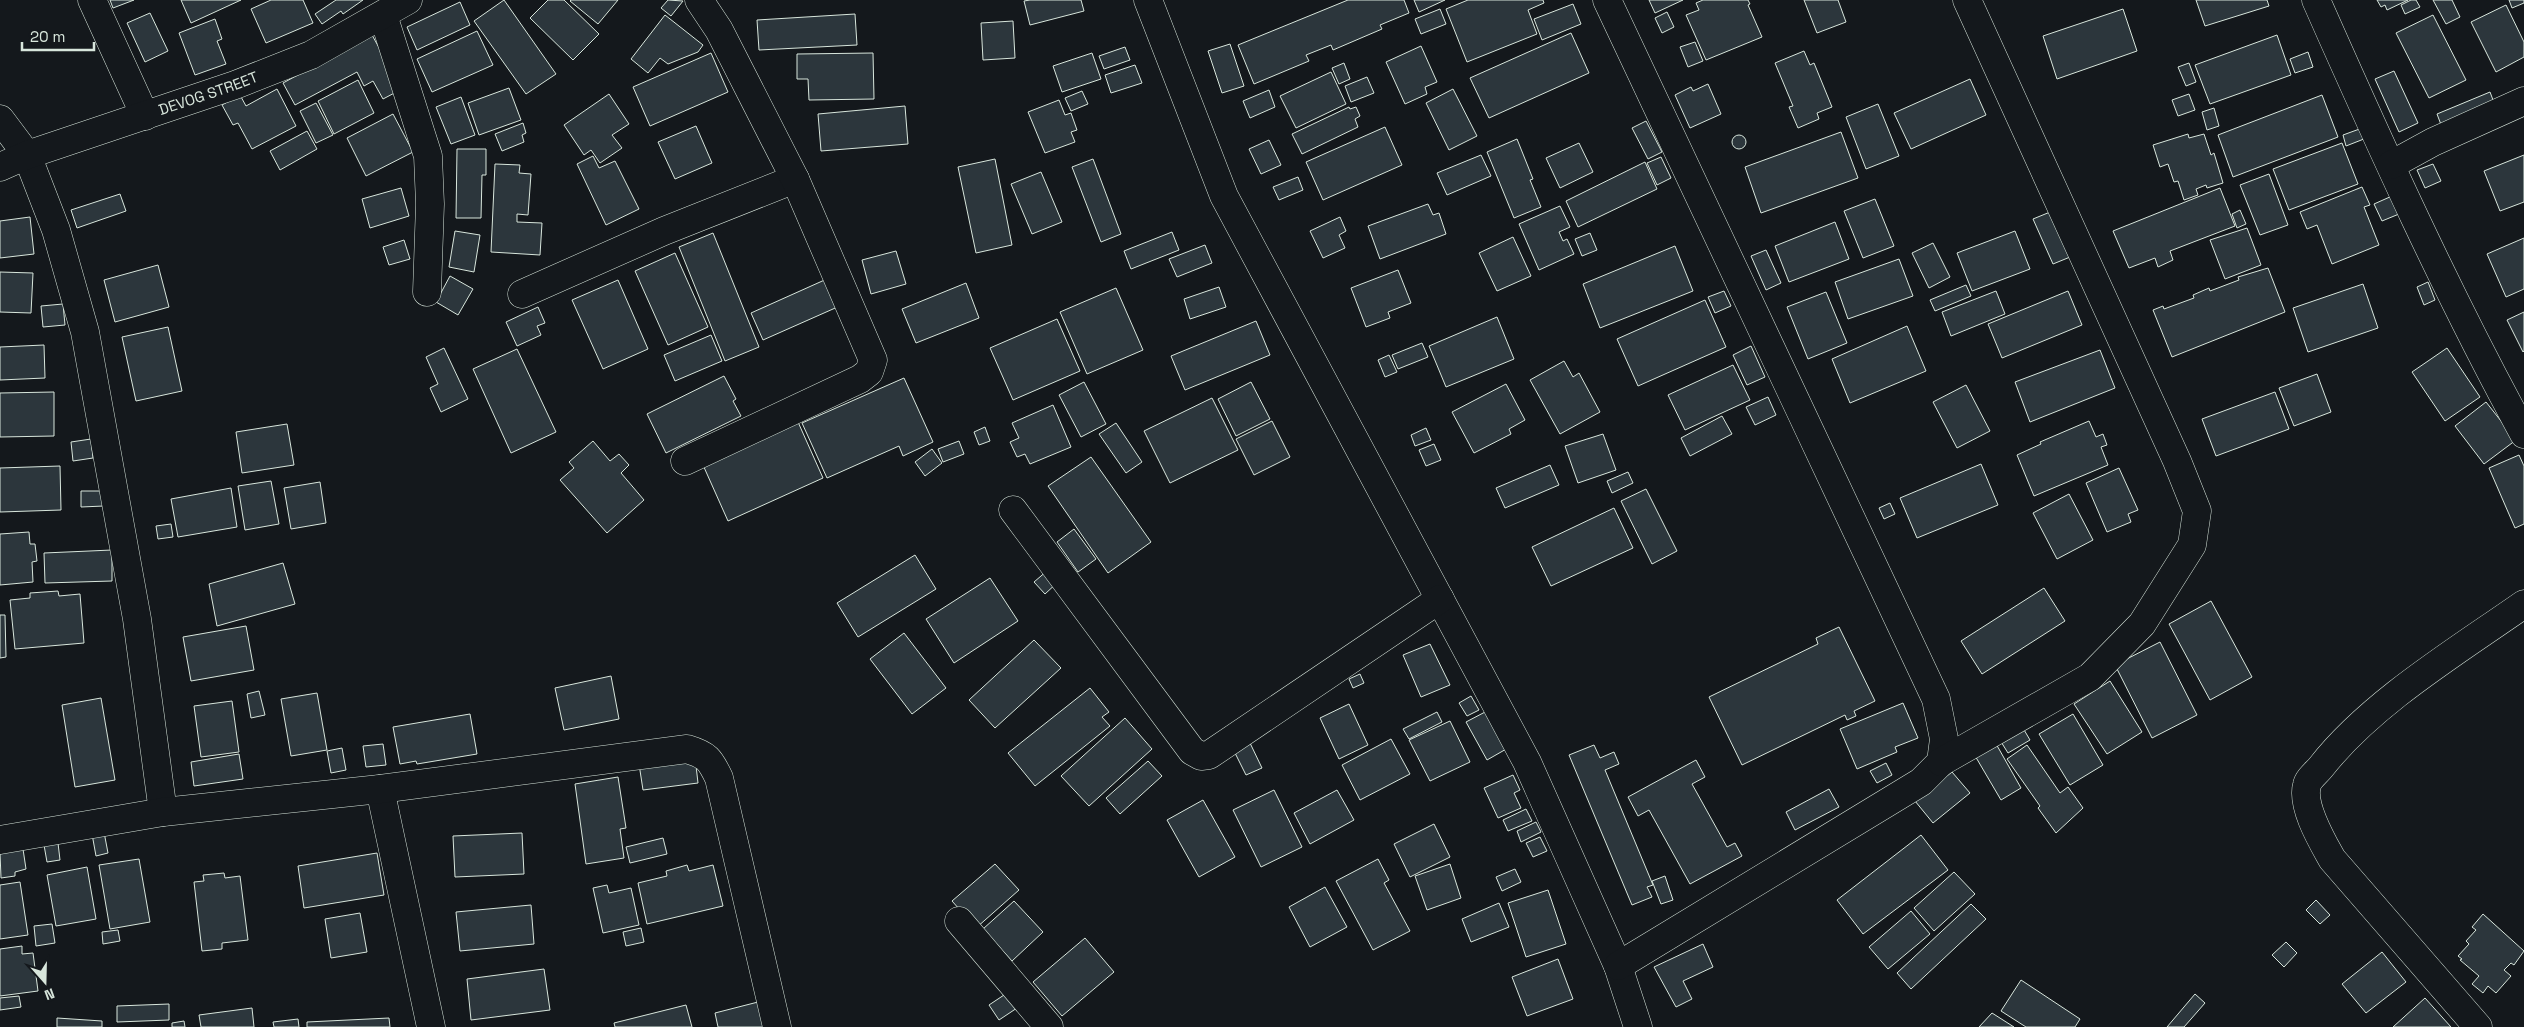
<svg xmlns="http://www.w3.org/2000/svg" width="2524" height="1027" viewBox="0 0 2524 1027" font-family="'Space Grotesk',sans-serif">
<style>
.building{fill:#2c363c;stroke:#d8e6dc}
.lines{fill:none;stroke-linecap:round;stroke-linejoin:round}
.minor-casing{stroke:#d8e6dc;stroke-width:29}
.minor{stroke:#14181c;stroke-width:28}
.labels{text-anchor:middle;stroke-width:4;stroke-linejoin:round;paint-order:stroke}
.street-label{font-size:15px;fill:#d8e6dc;stroke:#14181c}
</style>
<rect width="100%" height="100%" fill="#14181c"/>
<path class="building" d="M110 0H134L113 8Z
M181 0H241L191 23Z
M271 0H303L313 23 266 43 251 9Z
M336 0H363L343 14 341 11 322 24 315 14Z
M504 0 556 74 526 94 474 21Z
M548 0H564L599 34 573 60 530 18Z
M571 0H618L598 24 570 1Z
M668 0 683 1 671 16 661 8Z
M1030 0H1081L1084 11 1030 25 1024 1Z
M1348 0H1404L1409 13 1380 25 1382 29 1333 50 1331 45 1306 55 1309 61 1254 84 1238 45Z
M1414 0H1445L1419 12Z
M1468 0H1543L1544 3 1528 10 1537 34 1467 62 1446 9Z
M1649 0H1683L1655 13Z
M1703 0H1748L1750 4 1748 5 1762 37 1706 60 1686 15 1699 10 1696 3Z
M1804 0H1838L1846 22 1817 33Z
M2196 0H2267L2269 6 2205 26Z
M2377 0H2408L2387 10 2385 5 2381 7Z
M2411 0H2416L2420 7 2405 14 2401 5Z
M2433 0H2452L2460 17 2446 24Z
M2509 0H2524V3L2512 8Z
M460 2 470 25 417 50 407 27Z
M1573 4 1581 24 1542 40 1534 19Z
M2506 5 2524 42V57L2496 72 2471 22Z
M1440 9 1446 24 1421 34 1415 19Z
M2123 9 2137 51 2057 79 2043 36Z
M1667 12 1674 27 1662 33 1655 18Z
M150 13 168 51 145 62 127 23Z
M855 14 857 45 759 50 757 20Z
M665 15 703 45 698 52 668 64 660 58 648 73 631 59Z
M2433 15 2466 80 2429 98 2396 33Z
M215 19 222 39 217 41 226 64 195 75 179 33Z
M1013 21 1015 58 983 60 981 23Z
M477 31 493 65 432 92 417 59Z
M1571 33 1589 73 1489 118 1470 78Z
M372 35 402 89 383 99 373 81 364 86 357 72 295 105 283 83Z
M2277 35 2291 75 2210 104 2195 65Z
M1695 42 1703 61 1688 67 1680 47Z
M1230 44 1244 86 1222 93 1208 51Z
M1421 46 1437 82 1425 87 1427 94 1405 104 1386 62Z
M1125 47 1130 60 1104 69 1099 56Z
M1804 51 1810 65 1814 63 1832 107 1817 113 1819 119 1798 128 1789 107 1793 106 1775 63Z
M2308 52 2313 67 2295 73 2290 59Z
M711 53 728 92 650 126 633 87Z
M873 53 874 99 809 100 808 79H797V54Z
M1092 53 1101 79 1062 92 1053 66Z
M1344 63 1350 79 1339 84 1332 68Z
M2189 63 2196 82 2186 86 2178 67Z
M1135 65 1142 83 1111 93 1105 75Z
M2394 71 2418 123 2399 132 2375 79Z
M1331 72 1346 104 1296 128 1280 96Z
M1367 77 1374 93 1351 102 1345 86Z
M1970 79 1986 115 1911 149 1894 113Z
M358 80 374 113 334 134 318 101Z
M1708 84 1721 114 1690 128 1675 95 1691 87 1693 91Z
M509 88 521 120 479 135 468 103Z
M277 89 296 126 252 149 238 123 233 125 222 105 240 95 246 106Z
M1453 89 1477 136 1449 150 1426 103Z
M1269 90 1275 107 1250 118 1243 101Z
M1082 91 1088 104 1071 111 1065 98Z
M2490 92 2496 108 2443 130 2437 114Z
M609 94 629 124 612 135 622 148 600 163 591 150 584 155 564 125Z
M2189 94 2195 110 2178 116 2172 100Z
M2322 95 2338 137 2233 177 2218 135Z
M461 97 475 135 451 144 436 107Z
M1059 100 1065 115 1071 113 1077 130 1071 132 1075 142 1045 153 1028 112Z
M316 103 333 135 316 143 300 111Z
M1878 104 1899 156 1866 169 1846 117Z
M905 106 908 144 821 151 818 114Z
M1349 107 1350 109 1356 107 1360 116 1355 119 1358 127 1302 154 1292 134Z
M2214 108 2219 126 2207 130 2202 112Z
M393 114 413 152 366 176 347 138Z
M1646 121 1662 152 1648 159 1632 128Z
M523 123 526 133 522 135 524 142 502 151 495 134Z
M696 126 712 163 675 179 658 142Z
M1385 127 1402 165 1323 200 1306 162Z
M2365 127 2369 137 2346 146 2343 135Z
M307 131 317 149 280 170 270 151Z
M1841 132 1858 178 1761 213 1745 167Z
M2188 134 2189 138 2204 134 2211 155 2214 153 2223 183 2207 188 2206 185 2196 189 2198 195 2184 200 2178 181 2174 182 2168 164 2160 167 2153 145Z
M1732 142a7 7 0 1 1 14 0a7 7 0 1 1-14 0Z
M1517 139 1533 179 1530 180 1541 207 1514 218 1487 152Z
M1269 140 1281 165 1261 174 1249 149Z
M1579 143 1593 172 1560 188 1546 158Z
M2342 143 2358 184 2289 210 2273 169Z
M457 149H486V175H482L481 218H456Z
M1481 155 1491 176 1447 195 1437 173Z
M2524 155V202L2500 211 2484 171Z
M593 156 599 168 615 161 639 209 606 225 577 164Z
M1661 157 1671 178 1657 185 1647 163Z
M995 159 1012 245 976 253 958 167Z
M1093 159 1121 234 1101 242 1072 167Z
M1645 162 1657 189 1578 227 1566 201Z
M495 164 520 165 519 173 531 174 528 215 517 214V222L542 223 540 255 491 252Z
M2433 164 2441 181 2425 188 2417 170Z
M1041 172 1062 222 1032 234 1011 184Z
M2269 174 2288 225 2260 235 2240 185Z
M1298 177 1303 190 1279 200 1273 187Z
M2362 187 2370 205 2364 207 2379 245 2332 264 2317 225 2307 229 2300 212Z
M401 188 409 216 370 228 362 199Z
M2220 188 2235 226 2170 251 2173 260 2158 267 2155 258 2129 268 2113 231Z
M120 194 126 211 77 228 71 210Z
M2392 196 2399 214 2382 221 2374 204Z
M1875 199 1894 246 1863 258 1844 211Z
M1428 204 1433 215 1439 213 1446 234 1380 259 1368 226Z
M1560 206 1570 227 1559 232 1563 241 1567 239 1574 254 1539 270 1519 224Z
M2055 210 2075 255 2053 264 2033 219Z
M2240 210 2246 224 2237 228 2232 214Z
M30 217 34 254 0 258V221Z
M1340 217 1346 231 1339 235 1345 248 1323 258 1310 231Z
M1835 222 1849 259 1789 282 1775 246Z
M2247 228 2261 265 2225 279 2210 240Z
M455 231 480 235 474 272 449 267Z
M2015 231 2030 269 1972 291 1957 253Z
M1172 232 1179 250 1131 269 1124 251Z
M713 233 759 347 725 361 679 247Z
M1590 233 1597 250 1582 256 1575 239Z
M1513 237 1531 276 1497 291 1479 253Z
M2524 238V289L2506 297 2487 254Z
M404 240 410 259 389 265 383 247Z
M1933 243 1950 277 1929 288 1912 253Z
M1205 245 1212 263 1177 277 1169 259Z
M1675 246 1693 291 1600 328 1583 284Z
M1766 250 1781 283 1766 290 1751 256Z
M896 251 906 284 871 294 862 260Z
M675 253 708 327 668 345 635 271Z
M1899 259 1913 296 1848 319 1835 282Z
M158 265 169 307 115 322 104 280Z
M2268 268 2285 312 2172 357 2153 310 2163 306 2164 309 2194 298 2193 295 2209 288 2210 291 2239 280 2238 277Z
M1398 270 1411 303 1388 312 1390 318 1366 327 1351 288Z
M0 272 33 273 31 313 0 312Z
M450 276 473 289 458 315 436 302Z
M829 278 842 305 763 340 751 313Z
M618 280 648 349 603 369 572 300Z
M2428 282 2435 300 2424 305 2417 287Z
M966 283 979 318 916 343 902 309Z
M2363 284 2378 328 2308 352 2293 308Z
M1966 285 1971 296 1935 311 1930 300Z
M1219 287 1226 307 1190 319 1184 299Z
M1116 288 1143 350 1087 374 1060 312Z
M1724 291 1731 306 1715 313 1708 297Z
M1996 291 2005 314 1951 336 1942 312Z
M2068 291 2082 325 2002 358 1988 324Z
M1826 292 1847 343 1808 359 1787 307Z
M1705 300 1726 347 1638 386 1617 339Z
M63 304 65 325 43 327 41 306Z
M538 307 545 323 537 326 541 335 517 346 506 322Z
M2524 312V351L2523 352 2507 320Z
M1497 317 1514 359 1446 387 1429 346Z
M1057 319 1080 371 1013 400 990 348Z
M1256 321 1270 355 1185 390 1171 356Z
M1907 326 1926 371 1850 403 1832 359Z
M168 327 182 391 136 401 122 337Z
M711 335 722 361 675 381 664 355Z
M1422 343 1428 357 1398 369 1392 355Z
M44 345 45 378 0 380V347Z
M1751 346 1765 377 1747 385 1733 355Z
M444 348 468 399 441 412 430 388 438 384 426 357Z
M2447 348 2480 397 2445 421 2412 372Z
M517 349 556 432 511 453 473 369Z
M2100 350 2115 388 2030 422 2015 382Z
M1389 355 1397 372 1385 377 1378 360Z
M1564 361 1573 377 1579 373 1600 412 1560 434 1530 380Z
M1733 365 1750 400 1685 430 1668 395Z
M2317 374 2331 412 2294 426 2279 388Z
M724 376 736 399 733 401 741 416 666 453 647 414Z
M904 378 933 442 903 456 899 446 827 478 802 423Z
M1084 382 1106 424 1081 437 1059 395Z
M1251 382 1270 419 1236 436 1218 399Z
M1506 384 1525 420 1509 429 1511 434 1474 453 1452 412Z
M1966 385 1990 431 1957 448 1933 402Z
M54 392V436L0 437V393Z
M2275 392 2289 429 2216 456 2202 419Z
M1768 397 1776 415 1755 425 1746 407Z
M1212 398 1238 450 1170 483 1144 431Z
M2486 402 2516 440 2484 464 2455 426Z
M1053 405 1071 447 1030 464 1025 454 1017 457 1010 442 1019 438 1012 423Z
M1722 416 1732 434 1690 456 1681 438Z
M1272 421 1290 457 1254 475 1236 439Z
M2089 421 2096 437 2103 434 2107 445 2101 447 2108 465 2034 496 2017 455 2041 444 2040 442Z
M798 422 823 478 728 521 703 465Z
M1116 423 1142 462 1126 473 1099 434Z
M287 424 294 465 242 473 236 432Z
M985 427 990 441 979 445 974 432Z
M1426 428 1431 440 1415 446 1411 435Z
M1603 434 1616 470 1578 483 1565 446Z
M91 439 93 458 73 461 71 442Z
M593 441 610 461 619 454 629 465 621 473 644 500 607 533 560 480 574 468 569 462Z
M959 441 964 454 943 462 938 449Z
M1434 444 1441 460 1426 466 1419 450Z
M932 449 942 463 925 476 915 462Z
M2519 455 2524 466V524L2515 528 2489 468Z
M1091 457 1151 542 1108 573 1048 486Z
M1981 464 1998 505 1917 538 1900 498Z
M1550 465 1559 485 1505 508 1496 488Z
M60 466 61 510 0 512V468Z
M2119 468 2138 510 2128 514 2131 522 2107 532 2086 483Z
M1628 472 1633 483 1612 493 1607 481Z
M271 481 279 524 245 530 238 486Z
M320 482 326 523 291 529 284 488Z
M231 488 237 527 178 537 171 499Z
M1646 489 1677 551 1652 564 1621 501Z
M81 491H105L104 506 81 507Z
M2069 494 2093 540 2057 559 2033 513Z
M1890 503 1895 514 1884 519 1879 508Z
M1614 508 1633 548 1551 586 1532 547Z
M171 524 173 537 158 539 156 526Z
M1074 529 1096 559 1078 572 1057 542Z
M29 532 30 544H35L37 561 32 562 33 582 0 585V534Z
M112 550V581L45 583 44 553Z
M915 555 936 589 858 637 837 603Z
M283 563 295 604 217 626 209 584Z
M1048 570 1059 581 1045 594 1034 582Z
M990 578 1018 621 954 663 926 619Z
M2044 588 2065 621 1982 674 1961 641Z
M58 591 59 596 80 594 84 643 15 649 10 600 30 598V593Z
M2211 601 2252 677 2210 700 2169 624Z
M0 615H5L6 657 0 658Z
M246 626 254 670 191 681 183 637Z
M1839 627 1875 701 1854 711 1856 716 1847 720 1845 715 1742 765 1709 697 1818 644 1816 638Z
M904 633 946 688 912 714 870 659Z
M1034 640 1061 668 995 728 969 700Z
M2160 642 2197 715 2152 738 2115 665Z
M1430 644 1450 685 1421 697 1403 655Z
M1360 674 1364 683 1353 688 1349 679Z
M611 676 619 719 564 730 555 688Z
M2110 681 2142 732 2107 754 2074 704Z
M1090 688 1109 712 1102 717 1110 726 1035 786 1008 753Z
M259 691 265 715 251 718 247 694Z
M317 693 327 750 291 756 281 699Z
M1471 696 1479 710 1467 716 1459 703Z
M101 698 115 780 75 787 62 705Z
M232 701 239 752 201 757 194 706Z
M1903 703 1918 738 1895 747 1897 752 1857 769 1840 729Z
M1349 704 1368 745 1339 759 1320 718Z
M1487 711 1508 748 1487 760 1466 722Z
M1437 712 1442 722 1409 739 1403 729Z
M470 714 477 754 417 764 416 761 400 764 393 727Z
M2073 714 2103 765 2070 785 2039 734Z
M1125 718 1152 749 1089 806 1061 776Z
M1450 721 1470 762 1430 781 1409 740Z
M2020 723 2030 740 2008 753 1998 737Z
M1391 739 1410 774 1360 800 1342 765Z
M1995 742 2021 788 2001 800 1974 754Z
M1250 743 1262 768 1246 775 1234 751Z
M383 744 386 765 366 767 363 746Z
M1594 745 1600 758 1614 752 1619 764 1605 770 1653 885 1647 887 1652 897 1632 905 1569 755Z
M2027 745 2060 793 2068 787 2083 808 2056 833 2038 808 2040 806 2007 759Z
M342 748 346 770 331 773 327 751Z
M239 754 243 779 194 786 191 762Z
M695 757 698 783 643 790 639 764Z
M1696 760 1705 777 1692 784 1727 847 1735 843 1742 856 1690 884 1649 810 1638 816 1628 797Z
M1148 761 1162 776 1120 814 1106 798Z
M1886 763 1892 775 1877 783 1870 771Z
M1952 772 1970 793 1933 823 1915 801Z
M1513 775 1520 790 1514 793 1521 808 1498 818 1484 788Z
M618 777 626 828 620 829 624 858 586 864 575 784Z
M1829 789 1839 807 1795 830 1786 812Z
M1274 790 1302 847 1261 867 1233 810Z
M1337 790 1354 820 1310 844 1294 813Z
M1203 800 1235 857 1199 877 1167 820Z
M1526 809 1532 821 1508 831 1503 820Z
M1536 822 1541 832 1521 842 1517 831Z
M1434 824 1450 857 1410 877 1394 844Z
M104 832 108 853 96 856 92 834Z
M522 833 524 874 455 877 453 836Z
M1921 835 1948 870 1863 934 1837 900Z
M1540 837 1547 851 1533 857 1526 843Z
M663 838 667 854 630 863 626 847Z
M58 843 60 860 47 862 44 845Z
M23 849 26 869 15 872V876L1 878 0 853Z
M377 853 384 895 304 908 298 866Z
M139 859 150 922 110 929 99 865Z
M1378 859 1389 880 1384 883 1410 931 1373 950 1336 881Z
M995 864 1019 890 976 928 952 901Z
M1450 864 1461 898 1427 910 1415 876Z
M687 865 689 871 713 865 723 906 647 924 638 883 667 876 666 871Z
M87 867 96 919 56 926 47 875Z
M1515 869 1521 882 1502 891 1496 877Z
M1954 872 1975 894 1934 931 1914 908Z
M224 873 225 878 240 876 248 940 222 943V949L202 951 194 882 204 881 203 875Z
M1665 876 1673 900 1661 904 1652 881Z
M20 882 28 935 0 939V885Z
M607 885 609 893 631 888 639 925 603 933 593 888Z
M1325 887 1347 927 1310 947 1289 907Z
M1548 890 1566 944 1526 957 1508 903Z
M2316 900 2330 915 2320 924 2306 910Z
M1014 901 1043 932 1012 961 983 929Z
M1499 903 1509 927 1471 942 1462 919Z
M1971 904 1986 919 1911 989 1897 973Z
M531 905 534 944 460 951 456 912Z
M1911 911 1930 934 1888 969 1869 947Z
M360 913 367 952 331 958 325 919Z
M2483 914 2524 951 2514 965 2511 963 2504 970 2511 976 2496 993 2488 986 2483 993 2472 984 2479 976 2460 960 2462 959 2458 956 2469 944 2466 941 2476 930 2472 927Z
M52 924 55 943 36 946 34 926Z
M641 928 644 942 626 946 623 932Z
M118 930 120 941 103 944 102 932Z
M1085 938 1114 972 1062 1016 1033 982Z
M2286 942 2297 953 2284 967 2272 955Z
M1703 944 1713 967 1683 981 1692 999 1676 1007 1654 967Z
M22 946V954L33 953 38 991 0 996V949Z
M2382 952 2406 982 2366 1013 2342 984Z
M1558 959 1573 999 1527 1016 1512 977Z
M544 969 550 1010 471 1020 467 979Z
M2021 980 2080 1019 2075 1027H2026L2001 1011Z
M1007 993 1017 1008 999 1020 989 1005Z
M2195 994 2205 1003 2184 1027H2167Z
M19 996 21 1007 0 1010V998Z
M2425 998 2451 1027H2393Z
M758 1002 764 1027H718L715 1013Z
M169 1004V1020L117 1022V1006Z
M686 1005 692 1027H615L614 1023Z
M252 1008 254 1027H201L199 1015Z
M1992 1013 2014 1027H1979Z
M57 1018 102 1021V1027H57Z
M389 1018 390 1027H307V1022Z
M298 1019 299 1027H274L273 1022Z
M184 1021 185 1027H172V1023Z"/>
<g class="lines">
<g class="minor-casing">
<g id="minor">
<path d="M92 0 145 116"/>
<path d="M1148 0 1224 196 1527 762 1618 966 1638 1027"/>
<path d="M1607 0 1936 699 1944 739 1941 762 1921 782 1618 966"/>
<path d="M2316 0C2381 147 2447 293 2524 434"/>
<path d="M383 15 428 156 430 204 427 292"/>
<path d="M0 119 27 155 56 230 85 332 137 619 163 812"/>
<path d="M2391 165 2433 142 2524 101"/>
<path id="s1" d="M0 167 27 155 235 85 311 55 408 0"/>
<path d="M522 294 664 231 795 179"/>
<path d="M685 461 860 379 869 372 873 360 795 179 719 30 699 0"/>
<path d="M1013 510 1192 751 1201 756 1209 755 1440 599"/>
<path d="M1941 762 2090 677 2142 624 2192 545 2197 511 2177 461 1967 0"/>
<path d="M380 789 431 1027"/>
<path d="M0 840 163 812 380 789 687 749C707 755 710 759 719 778L777 1027"/>
<path d="M959 921 1049 1027"/>
<path d="M2478 1027 2332 859C2322 841 2301 806 2307 785 2308 779 2317 772 2321 767 2371 703 2457 651 2524 604"/>
</g>
</g>
<use href="#minor" class="minor"/>
</g>
<g class="labels">
<g class="street-label">
<text dy="5" stroke="none"><textPath href="#s1" startOffset="221">DEVOG STREET</textPath></text>
</g>
</g>
<g transform="translate(45 982) rotate(160)" stroke="#14181c" stroke-width="4" paint-order="stroke">
<path d="M0-4L9 19L0 12L-9 19Z" fill="#d8e6dc"/>
<text y="-8" font-size="14" font-weight="bold" text-anchor="middle" fill="#d8e6dc">N</text>
</g>
<path d="M22 42v8h72v-8" fill="none" stroke="#d8e6dc" stroke-width="2.5"/>
<text x="30" y="42" font-size="15" fill="#d8e6dc" stroke="#14181c" stroke-width="4" paint-order="stroke">20 m</text>
</svg>
